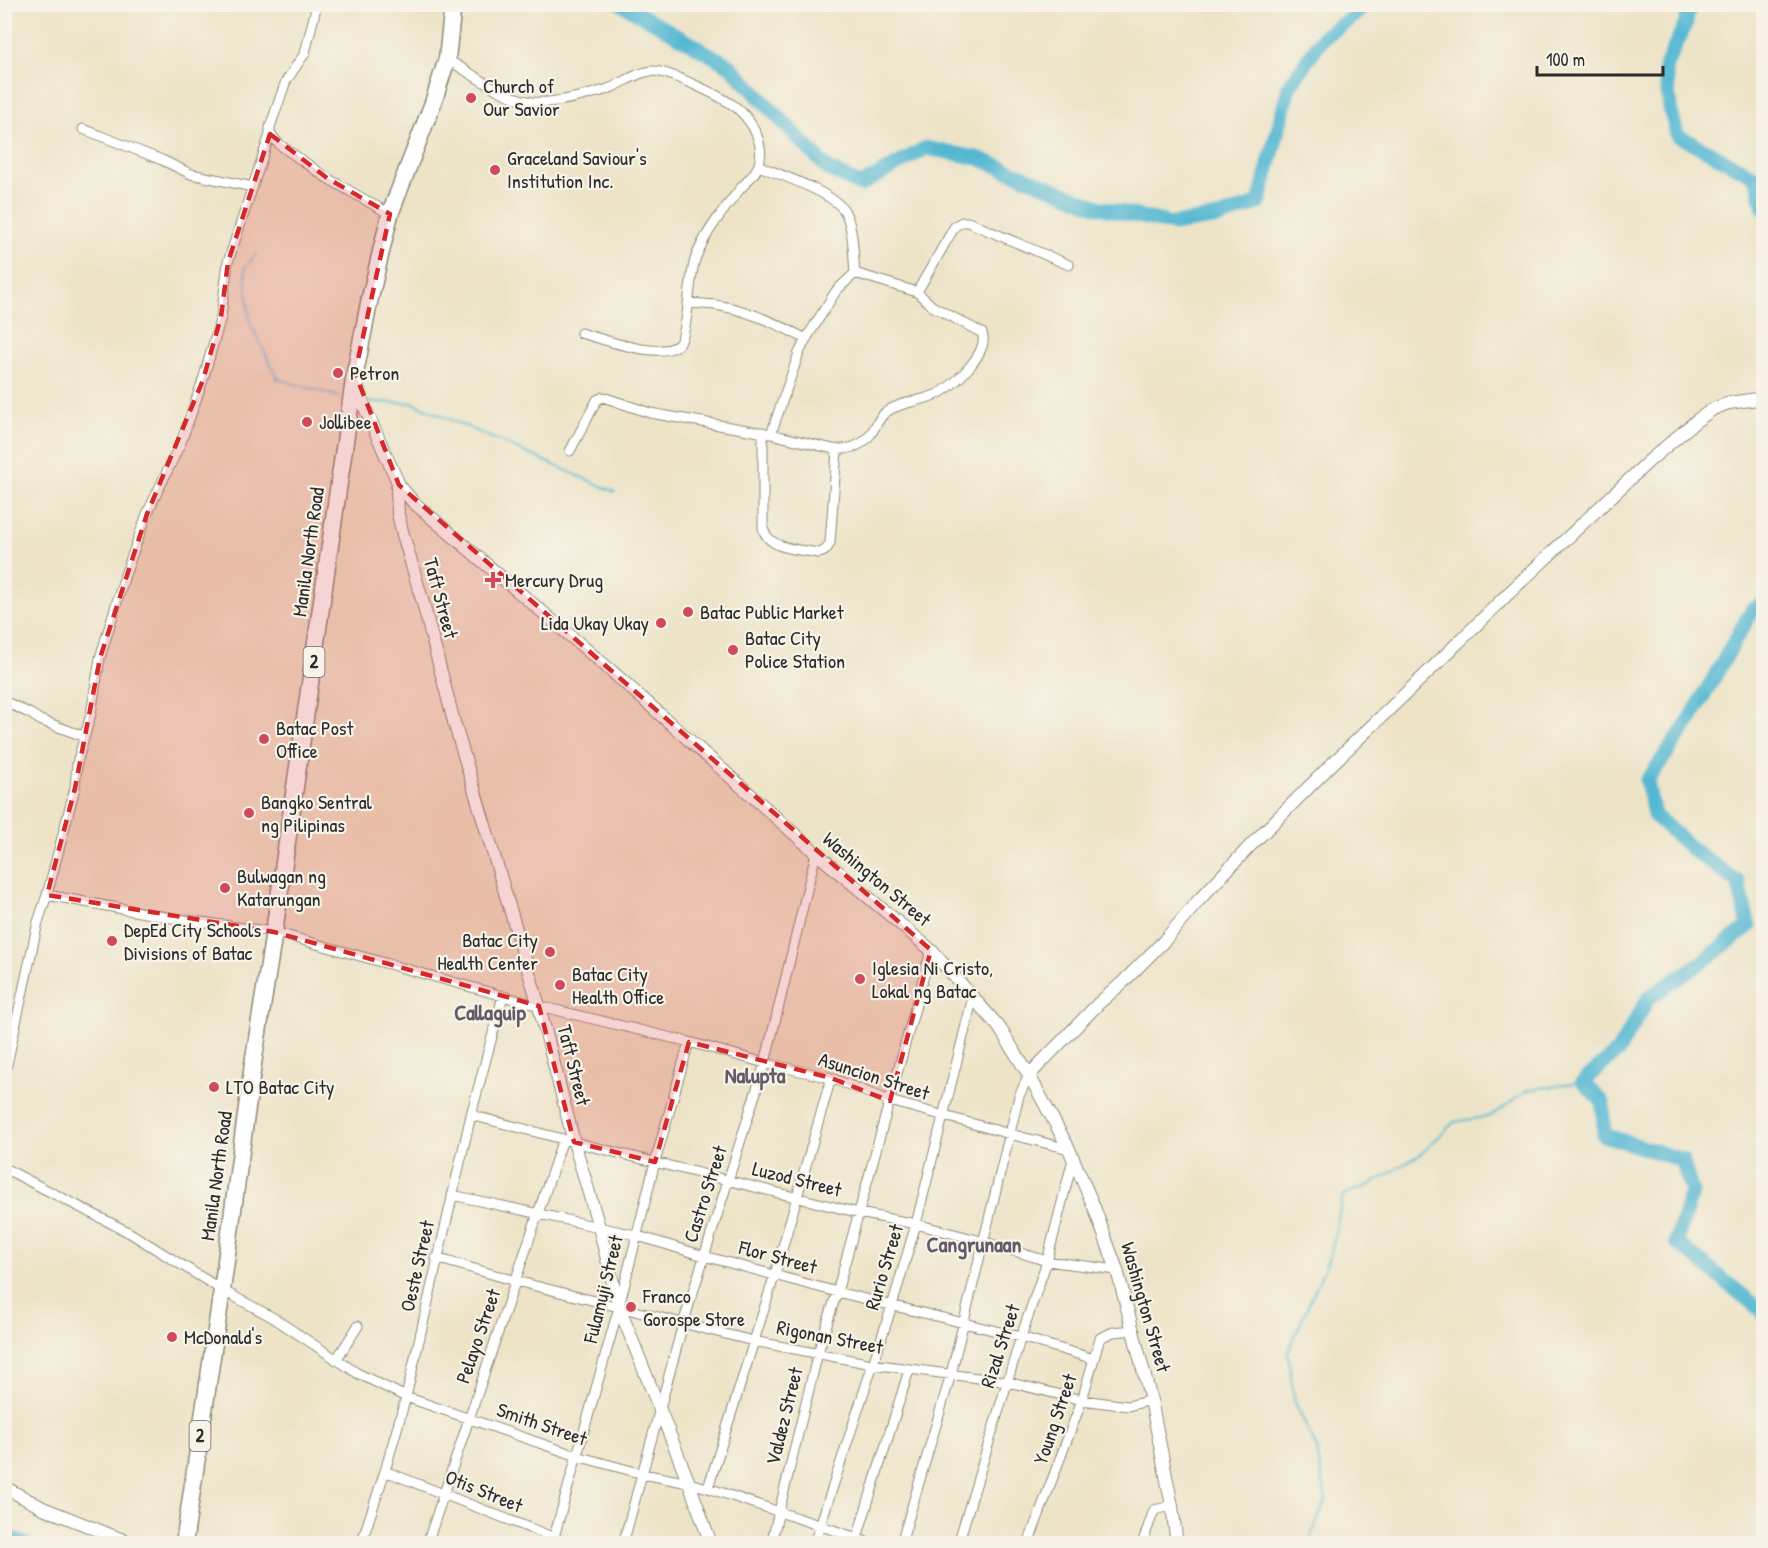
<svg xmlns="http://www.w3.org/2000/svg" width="1768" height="1548" viewBox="0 0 1768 1548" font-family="'Patrick Hand',sans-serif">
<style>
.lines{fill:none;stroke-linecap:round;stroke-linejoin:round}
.stream{stroke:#53b7d2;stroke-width:2}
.river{stroke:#53b7d2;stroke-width:15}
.street-casing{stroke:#8c887a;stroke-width:11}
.secondary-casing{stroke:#8c887a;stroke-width:14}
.highway-casing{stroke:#8c887a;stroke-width:19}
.street{stroke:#fff;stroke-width:9}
.secondary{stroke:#fff;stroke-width:12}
.highway{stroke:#fff;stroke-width:16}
.marked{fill:#d62828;fill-opacity:0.2;stroke:#d62828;stroke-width:4.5;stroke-dasharray:12 8;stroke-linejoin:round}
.poi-dot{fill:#d1495b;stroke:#f7f3e8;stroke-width:2}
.labels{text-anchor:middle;stroke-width:4.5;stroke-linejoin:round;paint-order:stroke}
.shield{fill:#f7f3e8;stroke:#686764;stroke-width:1.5}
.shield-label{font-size:18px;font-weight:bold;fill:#2b2b2b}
.poi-label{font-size:20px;fill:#2b2b2b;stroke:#f7f3e8;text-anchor:start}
.street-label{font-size:20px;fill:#2b2b2b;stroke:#f7f3e8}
.quarter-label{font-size:22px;font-weight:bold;fill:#625a67;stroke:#f7f3e8}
</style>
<rect width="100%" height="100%" fill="#f7f3e8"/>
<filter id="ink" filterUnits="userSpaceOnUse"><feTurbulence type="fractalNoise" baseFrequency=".0167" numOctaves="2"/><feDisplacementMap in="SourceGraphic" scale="12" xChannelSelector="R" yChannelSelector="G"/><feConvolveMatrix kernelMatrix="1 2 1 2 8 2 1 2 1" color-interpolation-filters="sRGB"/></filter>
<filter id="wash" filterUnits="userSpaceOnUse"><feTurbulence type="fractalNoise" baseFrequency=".008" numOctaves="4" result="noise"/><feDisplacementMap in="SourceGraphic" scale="24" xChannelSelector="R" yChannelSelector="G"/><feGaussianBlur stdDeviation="1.35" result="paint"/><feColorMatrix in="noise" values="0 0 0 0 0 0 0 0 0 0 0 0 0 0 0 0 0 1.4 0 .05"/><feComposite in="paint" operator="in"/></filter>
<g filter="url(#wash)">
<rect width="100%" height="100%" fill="#ede4c8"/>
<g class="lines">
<path class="stream" d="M256 254 245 268 250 323 278 379 340 397
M369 402 413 403 615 492
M1308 1544 1326 1500 1317 1450 1294 1400 1288 1352 1331 1253 1343 1195 1372 1184 1421 1154 1454 1122 1491 1116 1528 1090 1583 1082"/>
<path class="river" d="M622 4 730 66 828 169 861 185 926 148 978 158 1098 207 1173 224 1219 217 1259 203 1289 87 1323 37 1357 14 1366 4
M1689 4 1686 23 1665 68 1670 108 1677 135 1756 177 1764 208
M1764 603 1752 610 1690 720 1647 781 1654 815 1693 850 1738 882 1749 926 1698 965 1649 997 1618 1051 1583 1082 1603 1102 1604 1135 1682 1160 1692 1192 1676 1242 1761 1310 1764 1316
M4 1536 25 1544"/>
</g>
</g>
<g filter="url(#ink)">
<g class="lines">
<g class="street-casing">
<path id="street" d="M317 4 305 53 286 81 270 127V134L280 145 327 178 390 214
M447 59C470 73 506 99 532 102 555 104 585 96 608 89 622 84 638 71 654 71 671 72 723 97 737 108 752 121 765 143 759 164 757 173 746 182 740 189 723 211 706 231 696 257 688 276 689 336 678 345 660 360 602 339 581 333
M83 129 162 160 191 174 253 187
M917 292 955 226 962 222H968L1069 265
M688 303C699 304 710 304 721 306 751 311 780 325 806 339
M763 432V528C768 550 799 549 818 553 825 552 827 549 830 543L837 450
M771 434 799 353 806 339 836 291 855 273
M570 451 597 400 603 397 650 413 771 434 833 449C847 450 861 447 870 435 876 427 878 418 886 412 903 400 926 402 943 391 957 382 990 351 982 333L932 306 917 292 855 273C853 254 854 230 845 212 835 193 780 175 759 166
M4 701 31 714 40 720 83 736
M47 895 75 788 77 763 91 714 100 658 125 575 147 514 182 440 203 380 221 317 228 262 270 134
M4 1078 38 922 47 895 172 918 274 932 539 1006 689 1042 765 1063 831 1078 890 1101 1010 1134 1069 1149
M471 1115 574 1142 859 1213 916 1224 985 1242 1047 1261 1117 1270
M4 1168 130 1233 222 1290 272 1317 357 1373 406 1397 577 1456 643 1474 689 1483 708 1488 857 1538 870 1544
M452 1195 635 1235 704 1256 837 1292 1021 1337 1094 1359
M436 1258 516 1281 753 1341 872 1364 1008 1382 1082 1400 1128 1406 1151 1400
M336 1360 358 1326
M385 1471 570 1544
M708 1488 775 1274 831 1078
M856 1541 909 1370
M361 1544 385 1471 406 1397 471 1115 503 996
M427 1544 563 1139
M552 1544 619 1307 655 1162 689 1042
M623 1544 683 1324 765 1063 816 853
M771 1544 818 1353 837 1292 931 950
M814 1544 892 1306 916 1224 973 997
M901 1544 951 1374 1019 1096 1029 1075
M958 1544 1021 1337 1047 1261 1073 1159
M1028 1544 1082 1400 1100 1338 1113 1332 1134 1330
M1142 1544 1154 1510 1172 1506"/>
</g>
<g class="secondary-casing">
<path id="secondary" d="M356 381 361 399 399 485 413 502 608 668 816 853 931 950 999 1027 1029 1075 1069 1149 1094 1207 1117 1270 1151 1400 1172 1506 1177 1544
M399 485 397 488 398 514 402 531 423 603 454 722 539 1006 574 1142 599 1227 619 1307 689 1483 711 1544
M1029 1075 1099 1003 1121 984 1164 941 1199 900 1250 846 1332 764 1427 673 1510 592 1649 461 1696 421 1713 409 1729 403 1764 398
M4 1487 43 1508 133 1544
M4 1540 15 1544"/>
</g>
<g class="highway-casing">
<path id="highway" d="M184 1544 222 1290 253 1064 274 932 355 373 370 298 390 214 433 103 447 59 453 4"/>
</g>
<use href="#street" class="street"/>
<use href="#secondary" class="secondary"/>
<use href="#highway" class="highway"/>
</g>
</g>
<path class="marked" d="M270 134 327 178 390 214 355 373 399 485 931 950 890 1101 831 1078 689 1042 655 1162 574 1142 539 1006 274 932 47 895 75 788 100 658 147 514 203 380 221 317 228 262Z"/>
<g class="poi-dot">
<circle cx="471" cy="98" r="6"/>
<circle cx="495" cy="170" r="6"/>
<circle cx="338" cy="373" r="6"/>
<circle cx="307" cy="422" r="6"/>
<path d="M490 571h6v6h6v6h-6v6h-6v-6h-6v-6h6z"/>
<circle cx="688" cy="612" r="6"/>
<circle cx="661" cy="623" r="6"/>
<circle cx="733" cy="650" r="6"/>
<circle cx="264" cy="739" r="6"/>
<circle cx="249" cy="813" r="6"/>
<circle cx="225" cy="888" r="6"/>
<circle cx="112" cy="941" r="6"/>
<circle cx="550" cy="952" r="6"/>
<circle cx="860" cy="979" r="6"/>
<circle cx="560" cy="985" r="6"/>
<circle cx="214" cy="1087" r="6"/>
<circle cx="631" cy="1307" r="6"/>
<circle cx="172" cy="1337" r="6"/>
</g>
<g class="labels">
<g class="shield">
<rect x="303.5" y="647" width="21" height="30" rx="4.5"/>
<rect x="189.5" y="1421" width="21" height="30" rx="4.5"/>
</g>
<g class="shield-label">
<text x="314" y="668">2</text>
<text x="200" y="1442">2</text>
</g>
<g class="poi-label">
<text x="483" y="93">Church of<tspan x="483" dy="23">Our Savior</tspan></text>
<text x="507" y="165">Graceland Saviour's<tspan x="507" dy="23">Institution Inc.</tspan></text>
<text x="350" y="380">Petron</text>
<text x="319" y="429">Jollibee</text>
<text x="505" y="587">Mercury Drug</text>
<text x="700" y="619">Batac Public Market</text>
<text x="649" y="630" text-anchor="end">Lida Ukay Ukay</text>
<text x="745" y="645">Batac City<tspan x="745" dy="23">Police Station</tspan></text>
<text x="276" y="735">Batac Post<tspan x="276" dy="23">Office</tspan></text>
<text x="261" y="809">Bangko Sentral<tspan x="261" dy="23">ng Pilipinas</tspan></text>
<text x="237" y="883">Bulwagan ng<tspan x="237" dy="23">Katarungan</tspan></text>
<text x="124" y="937">DepEd City Schools<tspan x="124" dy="23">Divisions of Batac</tspan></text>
<text x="538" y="947" text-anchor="end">Batac City<tspan x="538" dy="23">Health Center</tspan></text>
<text x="872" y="975">Iglesia Ni Cristo,<tspan x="872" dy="23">Lokal ng Batac</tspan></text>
<text x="572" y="981">Batac City<tspan x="572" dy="23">Health Office</tspan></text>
<text x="226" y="1094">LTO Batac City</text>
<text x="643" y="1303">Franco<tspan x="643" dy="23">Gorospe Store</tspan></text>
<text x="184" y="1344">McDonald's</text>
</g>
<g class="street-label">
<text transform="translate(308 552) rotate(-82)" y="7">Manila North Road</text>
<text transform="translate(441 598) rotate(75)" y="7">Taft Street</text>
<text transform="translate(877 879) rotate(40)" y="7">Washington Street</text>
<text transform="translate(574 1065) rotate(76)" y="7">Taft Street</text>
<text transform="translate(874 1076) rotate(18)" y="7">Asuncion Street</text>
<text transform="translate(216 1176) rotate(-82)" y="7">Manila North Road</text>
<text transform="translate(797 1179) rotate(14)" y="7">Luzod Street</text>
<text transform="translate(705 1194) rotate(-72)" y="7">Castro Street</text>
<text transform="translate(778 1257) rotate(15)" y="7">Flor Street</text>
<text transform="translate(417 1266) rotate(-77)" y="7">Oeste Street</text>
<text transform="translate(884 1267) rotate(-73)" y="7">Rurio Street</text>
<text transform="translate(603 1289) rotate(-76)" y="7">Fulamuji Street</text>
<text transform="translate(1146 1307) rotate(74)" y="7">Washington Street</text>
<text transform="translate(478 1336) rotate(-71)" y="7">Pelayo Street</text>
<text transform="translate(830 1337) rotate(11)" y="7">Rigonan Street</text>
<text transform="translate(1000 1346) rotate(-72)" y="7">Rizal Street</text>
<text transform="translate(784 1416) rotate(-76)" y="7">Valdez Street</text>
<text transform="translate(1055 1419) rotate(-71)" y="7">Young Street</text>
<text transform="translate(542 1424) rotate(19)" y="7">Smith Street</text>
<text transform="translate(484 1491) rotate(22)" y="7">Otis Street</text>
</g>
<g class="quarter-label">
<text x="490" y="1020">Callaguip</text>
<text x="755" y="1083">Nalupta</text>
<text x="974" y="1252">Cangrunaan</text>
</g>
</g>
<rect width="1768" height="1548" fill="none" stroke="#f7f3e8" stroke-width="24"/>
<path d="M1537 66v9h126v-9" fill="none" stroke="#2b2b2b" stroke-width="3"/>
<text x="1546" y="66" font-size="18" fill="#2b2b2b" stroke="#f7f3e8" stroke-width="4.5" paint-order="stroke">100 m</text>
</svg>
